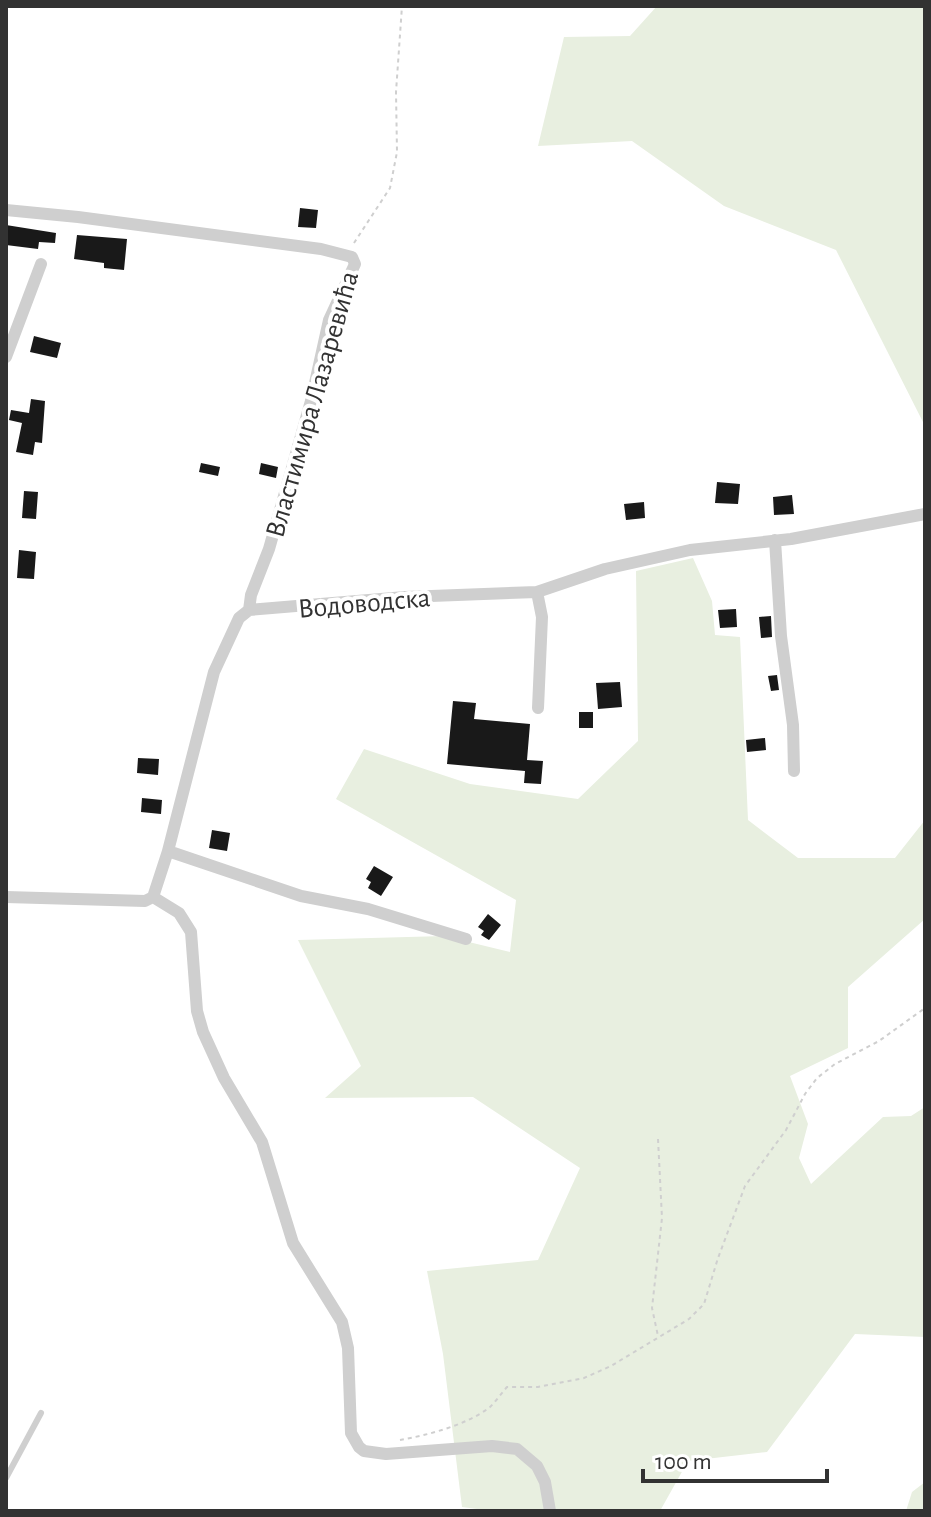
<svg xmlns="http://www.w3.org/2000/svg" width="931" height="1517" viewBox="0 0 931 1517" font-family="'Alegreya Sans',sans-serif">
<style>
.green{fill:#e8efe0}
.building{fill:#191919}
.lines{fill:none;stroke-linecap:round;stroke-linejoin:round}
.path{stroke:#cfcfcf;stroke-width:2;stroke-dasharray:4 4;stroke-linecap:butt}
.service{stroke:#cfcfcf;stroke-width:6}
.minor{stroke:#cfcfcf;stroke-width:12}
.labels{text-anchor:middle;stroke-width:8;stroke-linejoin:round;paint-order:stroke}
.street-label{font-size:28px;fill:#323232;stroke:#fff}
</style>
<rect width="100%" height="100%" fill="#fff"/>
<path class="green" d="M657 6H925V426L836 250 724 206 632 141 538 146 564 37 630 36Z
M693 558 712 601 715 635 740 637 748 820 798 858H895L925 820V919L848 987V1048L790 1076 808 1124 799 1158 811 1184 883 1117 911 1116 925 1107V1337L855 1334 767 1452 688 1461 660 1511H492L462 1507 443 1354 427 1271 538 1260 580 1168 473 1097 325 1098 361 1066 298 940 444 936 510 952 516 900 336 799 364 749 470 784 578 799 638 741 636 571Z
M925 1482V1511H906L912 1492Z"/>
<path class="building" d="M300 208 318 210 316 228 298 227Z
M6 225 56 233 55 243 39 242 38 249 6 245Z
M77 235 127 239 124 270 104 268V263L74 259Z
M34 336 61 343 57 358 30 352Z
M31 399 45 401 42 443 35 442 33 455 16 452 22 423 9 420 11 410 29 413Z
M201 463 220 467 218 476 199 472Z
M261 463 278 467 276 478 259 474Z
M717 482 740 484 738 504 715 503Z
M24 491 38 492 36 519 22 518Z
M792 495 794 514 774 515 773 497Z
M644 502 645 518 626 520 624 504Z
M19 550 36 552 34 579 17 578Z
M736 609 737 627 720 628 718 610Z
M771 616 772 637 761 638 759 617Z
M777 675 779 690 771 691 768 676Z
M620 682 622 707 598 709 596 683Z
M453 701 476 703 474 719 530 724 527 760 543 761 541 784 524 783 525 771 447 764Z
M579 712H593V728H579Z
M765 738 766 750 747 752 746 740Z
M138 758 159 759 158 775 137 773Z
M142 798 162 800 161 814 141 812Z
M212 830 230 833 227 851 209 848Z
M374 866 393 877 381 896 368 888 371 882 366 879Z
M488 914 501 925 489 940 481 935 484 931 478 927Z"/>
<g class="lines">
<path class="path" d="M354 243 390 188 397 152 396 92 402 6
M658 1139 662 1218 652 1308 658 1336
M400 1440C428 1435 467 1425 490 1407 496 1401 501 1394 507 1387H538L584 1378 611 1366 689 1319 704 1304 718 1258 745 1186 786 1130 805 1094 817 1078 835 1064 879 1041 925 1008"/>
<path class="service" d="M6 1478 41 1413"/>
<path class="minor" d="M6 210 78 217 321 249 352 257 355 264 329 320 311 401 269 549 251 595 249 610
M6 357 41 264
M775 540 781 636 793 725 794 771
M537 592 542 617 538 708
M168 851 301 896 368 909 466 939
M6 897 145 901 153 897 168 851 214 672 239 618 249 610 405 597 537 592 605 569 690 550 791 539 925 514
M153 897 179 913 191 932 197 1011 203 1032 224 1078 262 1142 293 1243 342 1322 348 1348 351 1433 359 1447 364 1451 386 1454 492 1446 517 1449 537 1466 545 1482 550 1511"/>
</g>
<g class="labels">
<g class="street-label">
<text transform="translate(311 404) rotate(-74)" y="10">Властимира Лазаревића</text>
<text transform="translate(364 602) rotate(-5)" y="10">Водоводска</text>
</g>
</g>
<rect width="931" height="1517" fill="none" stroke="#323232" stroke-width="16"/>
<path d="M643 1469v12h184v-12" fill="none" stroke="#323232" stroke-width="4"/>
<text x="655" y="1469" font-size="24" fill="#323232" stroke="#ffffff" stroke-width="6" paint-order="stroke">100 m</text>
</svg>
